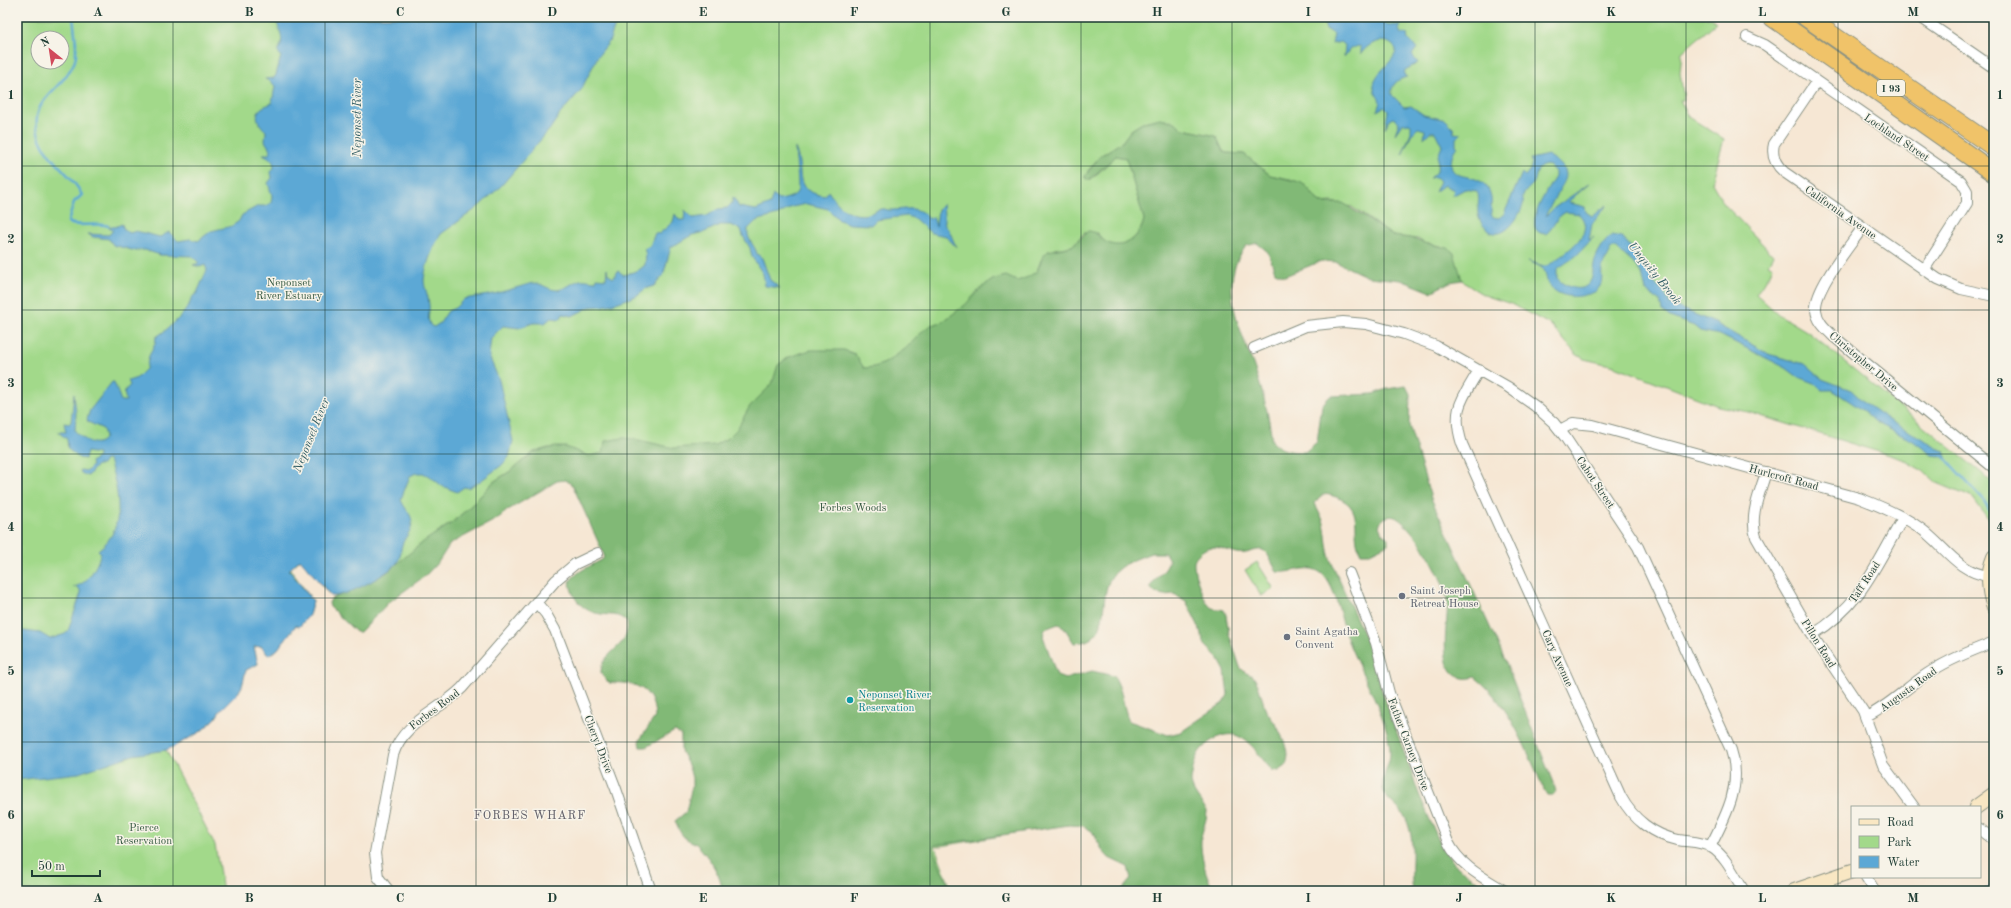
<svg xmlns="http://www.w3.org/2000/svg" width="2011" height="908" viewBox="0 0 2011 908" font-family="'Old Standard TT',serif">
<style>
.green{fill:#a2d98a;stroke:#608b5f;fill-rule:evenodd}
.forest{fill:#81b976;stroke:#507b55;fill-rule:evenodd}
.water{fill:#5ca8d5;stroke:#3e7284}
.lines{fill:none;stroke-linecap:round;stroke-linejoin:round}
.stream{stroke:#5ca8d5;stroke-width:2.5}
.street-casing{stroke:#8a9284;stroke-width:12}
.secondary-casing{stroke:#8a9284;stroke-width:16}
.highway-casing{stroke:#8a9284;stroke-width:20}
.street{stroke:#fff;stroke-width:10}
.secondary{stroke:#f9e7c3;stroke-width:14}
.highway{stroke:#f0c369;stroke-width:18}
.grid{fill:none;stroke:#1f3d34;stroke-width:1;stroke-opacity:0.55}
.worship-dot{fill:#6b7280;stroke:#f7f3e8;stroke-width:1.5}
.culture-dot{fill:#0f9aa8;stroke:#f7f3e8;stroke-width:1.5}
.labels{text-anchor:middle;stroke-width:3;stroke-linejoin:round;paint-order:stroke}
.shield{fill:#f7f3e8;stroke:#60746a;stroke-width:1}
.shield-label{font-size:10px;font-weight:bold;fill:#1f3d34}
.street-label{font-size:11px;fill:#1f3d34;stroke:#f7f3e8}
.park-label{font-size:11px;fill:#395c45;stroke:#f7f3e8}
.worship-label{font-size:11px;fill:#5b616d;stroke:#f7f3e8;text-anchor:start}
.culture-label{font-size:11px;fill:#0d838f;stroke:#f7f3e8;text-anchor:start}
.water-label{font-size:12px;font-style:italic;fill:#315d64;stroke:#f7f3e8}
.neighbourhood-label{font-size:12px;letter-spacing:1px;fill:#64626b;stroke:#f7f3e8}
.neatline{fill:none;stroke:#1f3d34;stroke-width:1.5}
.grid-label{font-size:13px;text-anchor:middle;font-weight:bold;fill:#1f3d34}
</style>
<rect width="100%" height="100%" fill="#f7f3e8"/>
<filter id="ink" filterUnits="userSpaceOnUse"><feTurbulence type="fractalNoise" baseFrequency=".025" numOctaves="2"/><feDisplacementMap in="SourceGraphic" scale="8" xChannelSelector="R" yChannelSelector="G"/><feConvolveMatrix kernelMatrix="1 2 1 2 8 2 1 2 1" color-interpolation-filters="sRGB"/></filter>
<filter id="wash" filterUnits="userSpaceOnUse"><feTurbulence type="fractalNoise" baseFrequency=".012" numOctaves="4" result="noise"/><feDisplacementMap in="SourceGraphic" scale="16" xChannelSelector="R" yChannelSelector="G"/><feGaussianBlur stdDeviation="0.9" result="paint"/><feColorMatrix in="noise" values="0 0 0 0 0 0 0 0 0 0 0 0 0 0 0 0 0 1.4 0 .05"/><feComposite in="paint" operator="in"/></filter>
<g filter="url(#wash)">
<rect width="100%" height="100%" fill="#f6e7d4"/>
<path class="green" d="M17 17H1709L1717 22 1682 52 1680 73 1684 100H1680L1689 117 1724 139 1712 183 1724 204 1773 255 1768 264 1773 267 1770 274 1756 294 1778 314 1808 332 1994 483V527L1973 498 1935 482 1923 471 1902 459 1748 412 1718 406 1615 366 1584 359 1576 354 1551 325 1511 304 1484 295 1466 284 1462 280 1456 265 1441 246 1424 243 1418 239 1393 236 1352 207 1332 202 1320 203 1306 186 1290 179 1270 175 1244 154 1226 153 1223 151 1216 136 1183 129 1166 119 1152 120 1144 122 1131 130 1122 142 1100 156 1087 172 1094 177 1116 156 1126 158 1144 219C1142 234 1123 254 1106 243 1103 240 1100 236 1097 233H1084L1072 246 1055 249 1041 260 1037 271 1028 278 925 630 1001 836 935 847 952 891H860L566 448H548L534 452 509 472 493 482 476 501 453 522 436 533 411 556 335 596 328 593 301 559 290 569 313 601 309 615 299 627 296 625 277 650 268 655 261 646 254 647 258 664 246 670 242 686 238 693 220 711 215 719 200 732 166 750 215 845 223 891H17ZM38 38H62V62H38Z
M1257 562 1274 589 1261 596 1245 570Z"/>
<path class="forest" d="M1160 118 1175 122 1183 129 1216 136 1223 151 1226 153 1244 154 1270 175 1300 182 1306 186 1320 203H1343L1393 236 1411 238 1424 243 1448 248 1454 253 1462 280 1450 282 1431 292 1401 280 1368 277 1336 262 1321 261 1285 276 1275 272 1268 252 1257 243 1246 246C1217 283 1239 325 1253 364 1262 389 1269 414 1272 441 1280 451 1293 452 1305 452L1317 442 1322 405 1330 396 1373 394 1387 389 1406 386 1410 394 1409 425 1431 498 1505 660 1555 788 1556 792 1553 796H1548L1545 792C1527 751 1511 706 1475 677 1471 678 1466 679 1463 678 1434 674 1450 618 1447 600 1444 577 1417 531 1397 518 1392 515 1387 517 1383 518L1379 526 1382 533 1388 538V544L1370 553H1361C1348 532 1370 506 1330 495 1322 493 1319 497 1315 503 1317 511 1322 516 1324 523 1327 536 1326 548 1331 561L1372 654 1383 694 1419 794 1438 839 1455 865 1490 891H1413C1409 867 1417 843 1406 819 1401 807 1386 802 1383 789 1381 776 1391 764 1390 750 1387 715 1363 678 1350 646 1341 626 1338 587 1321 573 1308 563 1292 574 1277 572L1268 555 1263 550C1256 549 1252 552 1246 553 1230 556 1217 540 1202 551 1198 554 1194 558 1194 563 1193 571 1204 604 1212 608 1215 609 1220 609 1224 610L1226 615 1229 634 1240 667 1246 673 1253 676 1258 685 1266 711 1277 726 1284 741 1288 756 1286 766 1279 771 1272 770C1261 759 1254 744 1240 737 1226 729 1205 742 1198 754 1194 761 1192 774 1191 781 1191 792 1202 802 1207 811 1207 821 1202 829 1201 839 1200 855 1206 877 1214 891H1121L1131 879 1128 867 1109 858 1103 851 1092 831 1083 826 1069 825 935 845 933 848 934 852 951 891H722C722 875 706 853 695 843 691 841 687 840 684 837 680 833 677 826 675 821L686 812 692 786V778L689 767 681 751V735L675 731 646 747H640L639 741 655 717C654 688 635 681 609 683L601 674C600 650 631 649 627 622 618 613 613 616 601 614 583 612 571 598 570 581 578 570 591 566 603 559L604 555 573 486 566 480 557 481 508 510 497 519 450 544 439 561 425 576 389 602 360 632H356L330 607 329 603 331 599 353 590 386 573 423 542 453 522 476 501 493 482 509 472 534 452 555 447H566L589 456 603 453 605 441 623 438 634 439 674 448 715 445 729 437 737 429 750 406 772 384 778 365 789 357 810 350H844L855 354 864 368 874 367 885 363 905 349 925 329 931 325 942 322 965 305 982 287 994 279 1006 276 1017 281 1028 277 1037 271 1043 256 1048 251 1072 246 1088 231C1098 231 1100 240 1108 243 1126 251 1142 234 1144 219L1126 158 1116 156 1089 180 1085 178V176L1100 156 1122 142 1131 130 1144 122ZM1151 553H1165L1169 560C1167 572 1156 576 1150 587L1155 593 1164 595 1174 594 1186 601 1198 625 1205 645 1218 658 1225 671 1228 695 1223 703 1181 732 1168 735 1129 721C1122 705 1124 693 1114 676L1092 671 1065 679 1057 676 1043 636 1045 629 1058 624 1064 627 1074 643C1115 642 1096 598 1112 576 1121 563 1137 559 1151 553Z"/>
<path class="water" d="M275 17H618L609 42 598 56 581 90 560 114 550 129 501 186 477 208 441 234C434 244 424 269 424 281 424 288 429 296 429 305 430 313 426 318 431 326L434 327 440 323 448 311 455 308 464 299 494 294 533 283C542 283 548 290 557 290 566 289 573 282 580 280 586 279 591 281 596 281L597 278 606 279 607 269 608 274 613 278 618 271 624 275 639 270 645 265 646 254 644 249 650 246 655 233 659 234 673 222 675 214 679 220H684L685 210 693 218 707 216 718 209 727 208 732 203 733 197 739 207 756 210 770 204 773 195 778 200C782 200 795 197 797 192 800 188 795 157 795 148 806 174 790 190 825 196L828 191C837 205 850 218 868 214 873 213 877 209 882 209 885 208 888 211 891 210 906 210 917 204 929 219L933 217 936 226 938 210 943 204 945 226 949 230 956 247 946 236 931 233 915 219 907 216 876 220 871 225 850 224 839 220 828 209 807 204 792 207 778 215 756 221 748 229C746 239 755 245 757 254L762 258 770 280 780 288 765 286 763 274 752 257 750 248 743 236 741 229 730 225H720L705 232 692 235 671 247 663 276 654 286 645 289 636 296 613 304 604 306 590 307 572 316 563 314 560 319 551 318 545 323H533L519 328 503 326 491 338 489 356 499 380 513 441 509 457 502 465 479 482 468 488 464 487 457 492 442 486 431 477 423 473H416L410 476 401 499C403 508 412 513 412 523 411 533 404 538 402 545 400 552 401 557 397 563 388 574 345 598 331 596L300 559 289 570 313 601 309 615 299 627 296 625 277 650 268 655 261 646 254 647 258 664 246 670 242 686 238 693 220 711 215 719 200 732 173 747 166 750 133 755 79 773 17 780V630L40 633 50 639 65 634 68 631 81 593 79 588 73 587C88 585 97 566 101 553L98 550C128 529 118 489 109 460H105L102 465H97L88 476 81 473 80 470 87 471 92 466 91 462 98 457V454L87 452 85 459 79 458 68 449 67 439 58 432H66L64 423 69 424 71 422 74 394 76 413 75 431C82 438 97 451 105 437L103 429 88 422 87 419 90 410 112 382H114L121 401H126L124 392 130 385 128 381 137 378 146 369 149 356 155 344 156 337C166 331 191 310 191 298L197 293 207 270 205 265 200 267 193 265 199 263 192 256 160 255 145 250H132L113 245 109 239 93 237 88 234 109 235 113 230 108 226 115 227 122 224 124 230 130 233 136 231 160 237 169 232 178 241 190 239 198 241 211 231 232 226 239 221 242 215 258 206H265L271 203 272 196 268 183 272 178 271 172 274 168C274 159 269 158 263 154H269L271 151 265 141 266 131C259 125 252 114 263 107 266 105 269 105 272 103L275 86 270 81 265 79 274 78 276 75 281 56 277 51C287 41 278 28 275 17Z
M1319 17H1372L1385 24 1401 26 1399 29 1401 34H1407L1408 40 1417 48 1412 55 1418 63 1405 70 1404 75 1407 77C1398 79 1390 85 1392 95L1404 107 1411 106 1424 115 1446 120 1453 127 1454 133 1461 134 1456 138V145L1458 147C1453 150 1454 152 1452 157 1446 184 1474 170 1487 187 1493 195 1491 205 1491 214L1493 217 1499 218 1504 214 1522 173 1525 176 1530 170 1532 163 1530 159 1548 155C1579 175 1563 179 1551 205 1549 210 1546 212 1546 216L1554 208 1590 183 1569 201 1570 203 1585 207 1586 212 1592 216 1607 205 1592 224 1589 240 1594 237 1576 256 1557 269V278C1564 287 1582 294 1590 282 1593 277 1593 270 1594 264 1596 254 1604 241 1612 235L1622 237 1646 264 1654 283 1665 294 1670 304 1715 323 1768 354 1805 364 1822 379 1851 390 1866 404 1889 420 1944 451 1947 460 1941 456 1932 455 1913 441 1877 423 1861 409 1837 393 1832 390H1822L1816 384 1798 377 1786 368 1720 335 1700 331 1694 326 1670 317 1662 311 1660 301 1646 291 1642 274 1633 263 1616 248H1611C1608 254 1604 261 1602 268 1601 273 1603 282 1600 286 1596 293 1592 293 1585 295 1572 299 1553 295 1548 282 1545 277 1547 272 1542 268 1538 265 1532 263 1528 261L1544 266H1548C1560 255 1599 235 1579 214L1566 212C1554 218 1555 227 1546 234 1518 233 1549 187 1555 177V172L1550 166 1546 165C1534 167 1538 177 1533 184 1529 188 1525 191 1523 196 1522 199 1524 202 1523 205 1519 218 1503 242 1488 230 1469 215 1484 199 1476 191L1465 189 1452 196 1454 190 1444 185 1435 192 1440 181 1436 177 1429 178 1437 172 1438 156 1442 146 1435 132H1430L1424 138 1425 130 1418 128 1411 135 1402 155 1411 132V125L1409 123 1402 124 1395 134 1399 122 1393 118 1389 120 1385 128 1388 111 1384 107 1377 111 1380 102C1379 97 1374 93 1374 88 1372 72 1396 63 1396 49 1386 35 1369 42 1361 54V47L1358 46 1350 49 1344 57 1345 45 1341 42 1332 44 1334 34 1326 29 1323 20 1318 23Z"/>
<g class="lines">
<path class="stream" d="M73 17C74 28 79 53 74 63 62 92 25 99 40 139 48 161 72 173 82 195L74 202 68 222C74 228 98 222 108 226
M1945 458 1984 501 1994 518
M1985 891 1994 886"/>
</g>
</g>
<g filter="url(#ink)">
<g class="lines">
<g class="street-casing">
<path id="street" d="M1920 17 1994 68
M1747 37 1765 45 1961 181 1967 191V203L1924 270
M1816 82 1774 144C1771 156 1776 165 1784 172L1938 279 1961 289 1994 296
M1863 227C1850 246 1814 289 1816 310 1817 321 1825 328 1833 336L1994 468
M1254 348 1306 326 1343 322 1366 324 1404 334 1436 346 1508 387 1535 406 1554 423 1565 437 1638 547 1731 750C1743 785 1726 816 1710 847
M1479 370C1462 399 1451 409 1462 444L1621 797C1633 819 1653 835 1678 840 1689 842 1701 841 1711 847 1726 856 1735 877 1744 891
M1560 430 1573 423 1593 425 1859 498C1880 506 1902 515 1920 528 1944 545 1957 572 1989 576
M1766 472C1760 493 1749 515 1756 537L1816 641 1863 711 1883 765 1914 807
M1349 573 1376 643 1389 693 1448 842C1460 866 1482 877 1505 891
M536 602 546 614 555 630 616 789 651 891
M1812 635C1861 606 1876 565 1903 518
M1866 717C1889 706 1906 688 1927 674 1948 660 1971 651 1994 642
M1980 829 1994 840
M1866 877 1875 891
M389 891 378 877 375 853 393 755C403 722 439 711 462 688L556 580 575 564 598 553"/>
</g>
<g class="secondary-casing">
<path id="secondary" d="M1994 557C1987 574 1988 589 1994 607
M1976 807 1994 794
M1794 891 1852 871"/>
</g>
<g class="highway-casing">
<path id="highway" d="M1772 17 1994 173
M1806 17 1994 147"/>
</g>
<use href="#street" class="street"/>
<use href="#secondary" class="secondary"/>
<use href="#highway" class="highway"/>
</g>
</g>
<path class="grid" d="M173 17V891M325 17V891M476 17V891M627 17V891M779 17V891M930 17V891M1081 17V891M1232 17V891M1384 17V891M1535 17V891M1686 17V891M1838 17V891M17 166H1994M17 310H1994M17 454H1994M17 598H1994M17 742H1994"/>
<g class="worship-dot">
<circle cx="1402" cy="596" r="4"/>
<circle cx="1287" cy="637" r="4"/>
</g>
<circle class="culture-dot" cx="850" cy="700" r="4"/>
<g class="labels">
<rect class="shield" x="1877" y="80" width="28" height="16" rx="3"/>
<g class="shield-label">
<text x="1891" y="92">I 93</text>
</g>
<g class="street-label">
<text transform="translate(1897 137) rotate(34)" y="4">Lochland Street</text>
<text transform="translate(1841 212) rotate(35)" y="4">California Avenue</text>
<text transform="translate(1864 361) rotate(40)" y="4">Christopher Drive</text>
<text transform="translate(1784 477) rotate(15)" y="4">Hurlcroft Road</text>
<text transform="translate(1596 482) rotate(56)" y="4">Cabot Street</text>
<text transform="translate(1864 582) rotate(-57)" y="4">Taff Road</text>
<text transform="translate(1819 643) rotate(58)" y="4">Pillon Road</text>
<text transform="translate(1558 658) rotate(66)" y="4">Cary Avenue</text>
<text transform="translate(1908 689) rotate(-36)" y="4">Augusta Road</text>
<text transform="translate(434 709) rotate(-37)" y="4">Forbes Road</text>
<text transform="translate(599 744) rotate(69)" y="4">Cheryl Drive</text>
<text transform="translate(1409 744) rotate(69)" y="4">Father Carney Drive</text>
</g>
<g class="park-label">
<text x="289" y="286">Neponset<tspan x="289" dy="13">River Estuary</tspan></text>
<text x="853" y="511">Forbes Woods</text>
<text x="144" y="831">Pierce<tspan x="144" dy="13">Reservation</tspan></text>
</g>
<g class="worship-label">
<text x="1410" y="594">Saint Joseph<tspan x="1410" dy="13">Retreat House</tspan></text>
<text x="1295" y="635">Saint Agatha<tspan x="1295" dy="13">Convent</tspan></text>
</g>
<g class="culture-label">
<text x="858" y="698">Neponset River<tspan x="858" dy="13">Reservation</tspan></text>
</g>
<g class="water-label">
<text transform="translate(357 118) rotate(-90)" y="4">Neponset River</text>
<text transform="translate(1655 273) rotate(51)" y="4">Unquity Brook</text>
<text transform="translate(311 435) rotate(-68)" y="4">Neponset River</text>
</g>
<g class="neighbourhood-label">
<text x="530" y="819">FORBES WHARF</text>
</g>
</g>
<rect width="2011" height="908" fill="none" stroke="#f7f3e8" stroke-width="44"/>
<rect x="1851" y="806" width="130" height="72" fill="#f7f3e8" stroke="#a1aaa0"/>
<rect x="1859" y="819" width="20" height="6" fill="#f9e7c3" stroke="#a1aaa0"/>
<text x="1887" y="826" font-size="12" fill="#1f3d34">Road</text>
<rect x="1859" y="836" width="20" height="12" fill="#a2d98a" stroke="#a1aaa0"/>
<text x="1887" y="846" font-size="12" fill="#1f3d34">Park</text>
<rect x="1859" y="856" width="20" height="12" fill="#5ca8d5" stroke="#a1aaa0"/>
<text x="1887" y="866" font-size="12" fill="#1f3d34">Water</text>
<g transform="translate(50 50) rotate(330)"><circle r="19" fill="#f7f3e8" stroke="#a1aaa0"/>
<path d="M0-3L7 15L0 10L-7 15Z" fill="#d1495b"/>
<text y="-6" font-size="11" font-weight="bold" text-anchor="middle" fill="#1f3d34">N</text>
</g>
<path d="M32 870v6h68v-6" fill="none" stroke="#1f3d34" stroke-width="2"/>
<text x="38" y="870" font-size="12" fill="#1f3d34" stroke="#f7f3e8" stroke-width="3" paint-order="stroke">50 m</text>
<rect x="22" y="22" width="1967" height="864" class="neatline"/>
<g class="grid-label">
<text x="98" y="16">A</text>
<text x="249" y="16">B</text>
<text x="400" y="16">C</text>
<text x="552" y="16">D</text>
<text x="703" y="16">E</text>
<text x="854" y="16">F</text>
<text x="1006" y="16">G</text>
<text x="1157" y="16">H</text>
<text x="1308" y="16">I</text>
<text x="1459" y="16">J</text>
<text x="1611" y="16">K</text>
<text x="1762" y="16">L</text>
<text x="1913" y="16">M</text>
<text x="11" y="99">1</text>
<text x="2000" y="99">1</text>
<text x="11" y="243">2</text>
<text x="2000" y="243">2</text>
<text x="11" y="387">3</text>
<text x="2000" y="387">3</text>
<text x="11" y="531">4</text>
<text x="2000" y="531">4</text>
<text x="11" y="675">5</text>
<text x="2000" y="675">5</text>
<text x="11" y="819">6</text>
<text x="2000" y="819">6</text>
<text x="98" y="902">A</text>
<text x="249" y="902">B</text>
<text x="400" y="902">C</text>
<text x="552" y="902">D</text>
<text x="703" y="902">E</text>
<text x="854" y="902">F</text>
<text x="1006" y="902">G</text>
<text x="1157" y="902">H</text>
<text x="1308" y="902">I</text>
<text x="1459" y="902">J</text>
<text x="1611" y="902">K</text>
<text x="1762" y="902">L</text>
<text x="1913" y="902">M</text>
</g>
</svg>
